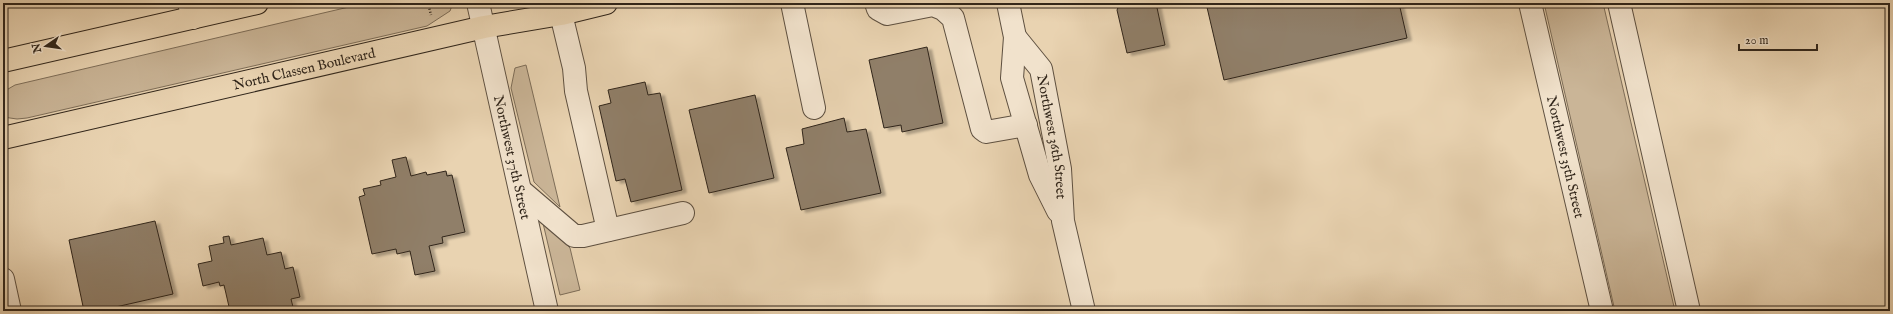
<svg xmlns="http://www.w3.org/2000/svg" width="1893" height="314" viewBox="0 0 1893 314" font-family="'IM FELL English',serif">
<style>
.green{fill:#cab597;stroke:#7d6d58}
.building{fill:#907f69;stroke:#30251a;filter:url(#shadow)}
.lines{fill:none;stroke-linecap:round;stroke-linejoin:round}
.minor-casing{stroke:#5e5040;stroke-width:24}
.major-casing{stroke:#30251a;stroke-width:24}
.path{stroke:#30251a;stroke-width:2.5;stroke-dasharray:1 2;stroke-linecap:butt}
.minor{stroke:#f1e2cc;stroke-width:22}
.major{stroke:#e9d3b1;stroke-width:22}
.labels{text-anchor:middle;stroke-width:4;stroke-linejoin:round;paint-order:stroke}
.street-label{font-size:14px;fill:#30251a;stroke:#f1e2cc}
</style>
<defs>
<filter id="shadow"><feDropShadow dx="4.5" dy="2.5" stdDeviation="1" flood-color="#0004"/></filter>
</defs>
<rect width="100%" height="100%" fill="#e9d3b1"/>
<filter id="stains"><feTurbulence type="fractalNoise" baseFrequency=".005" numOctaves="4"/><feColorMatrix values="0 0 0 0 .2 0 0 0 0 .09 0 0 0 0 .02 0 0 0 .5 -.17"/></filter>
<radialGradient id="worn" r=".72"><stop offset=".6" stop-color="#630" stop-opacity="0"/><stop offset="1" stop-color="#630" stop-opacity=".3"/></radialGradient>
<path class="green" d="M366 3H453L450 11 427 26 27 118 17 119 3 117V92L15 85Z
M1544 3H1603L1675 311H1615Z
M526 65 560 207 534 182 511 88 515 68Z
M542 219 570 248 580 290 560 295Z"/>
<path class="building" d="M1120 3H1156L1165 45 1127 53 1117 10Z
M1206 3H1399L1407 38 1224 80Z
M927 47 943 123 902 132 901 125 884 128 869 60Z
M645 82 648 95 660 93 682 190 631 202 625 179 616 181 599 106 611 103 608 90Z
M755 95 774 178 709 193 689 110Z
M844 118 847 132 866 129 881 193 801 210 786 148 804 144 802 129Z
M406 157 411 176 426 172 427 175 446 171 447 176 452 175 465 232 442 237 443 243 429 246 435 271 415 275 410 251 397 254 396 249 372 254 359 197 365 195 363 189 381 185 380 181 396 177 392 160Z
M155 221 173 294 98 311H84L69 240Z
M229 236 231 245 263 238 267 255 281 252 285 269 293 267 300 297 291 299 294 311H230L224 285 220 286 219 282 203 286 198 264 212 261 209 246 224 243 223 237Z"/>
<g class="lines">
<g class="minor-casing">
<g id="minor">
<path d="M189 3 193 18"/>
<path id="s1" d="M478 3 547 311"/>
<path d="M792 3 814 108"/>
<path d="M876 3 878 9 887 14 933 5 943 9 953 18 982 129 986 132 1026 125"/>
<path d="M1008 3 1015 37 1012 78 1040 175 1058 211"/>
<path id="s2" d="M1530 3 1602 311"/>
<path d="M1619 3 1689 311"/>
<path d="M561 14 574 68 576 91 608 230"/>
<path id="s3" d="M1015 37 1041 69 1060 169 1063 221 1084 311"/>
<path d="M520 190 574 236H583L683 213"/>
<path d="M3 279 10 311"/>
</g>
</g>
<g class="major-casing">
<g id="major">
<path d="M3 61 257 3"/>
<path id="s4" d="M3 138 484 27 561 14 606 3"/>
</g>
</g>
<path class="path" d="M428 3 431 15"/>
<use href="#minor" class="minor"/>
<use href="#major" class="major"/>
</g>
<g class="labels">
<g class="street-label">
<text dy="5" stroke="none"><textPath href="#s4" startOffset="309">North Classen Boulevard</textPath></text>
<text dy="5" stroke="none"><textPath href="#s3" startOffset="110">Northwest 36th Street</textPath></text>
<text dy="5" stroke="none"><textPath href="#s1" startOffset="158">Northwest 37th Street</textPath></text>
<text dy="5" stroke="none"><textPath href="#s2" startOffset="158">Northwest 35th Street</textPath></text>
</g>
</g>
<rect width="1893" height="314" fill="none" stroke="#e9d3b1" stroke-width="16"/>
<rect x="4" y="4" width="1885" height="306" fill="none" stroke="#30251a" stroke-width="2"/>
<rect x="8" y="8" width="1877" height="298" fill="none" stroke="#30251a"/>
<g transform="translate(46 46) rotate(257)" stroke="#f1e2cc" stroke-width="3" paint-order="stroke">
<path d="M0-3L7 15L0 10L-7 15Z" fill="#30251a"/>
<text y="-6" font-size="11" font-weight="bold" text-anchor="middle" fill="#30251a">N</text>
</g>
<path d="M1739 44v6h78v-6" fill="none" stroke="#30251a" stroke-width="2"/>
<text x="1745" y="44" font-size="12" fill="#30251a" stroke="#f1e2cc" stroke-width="3" paint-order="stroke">20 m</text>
<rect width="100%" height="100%" filter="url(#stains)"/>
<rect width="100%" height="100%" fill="url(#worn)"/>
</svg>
